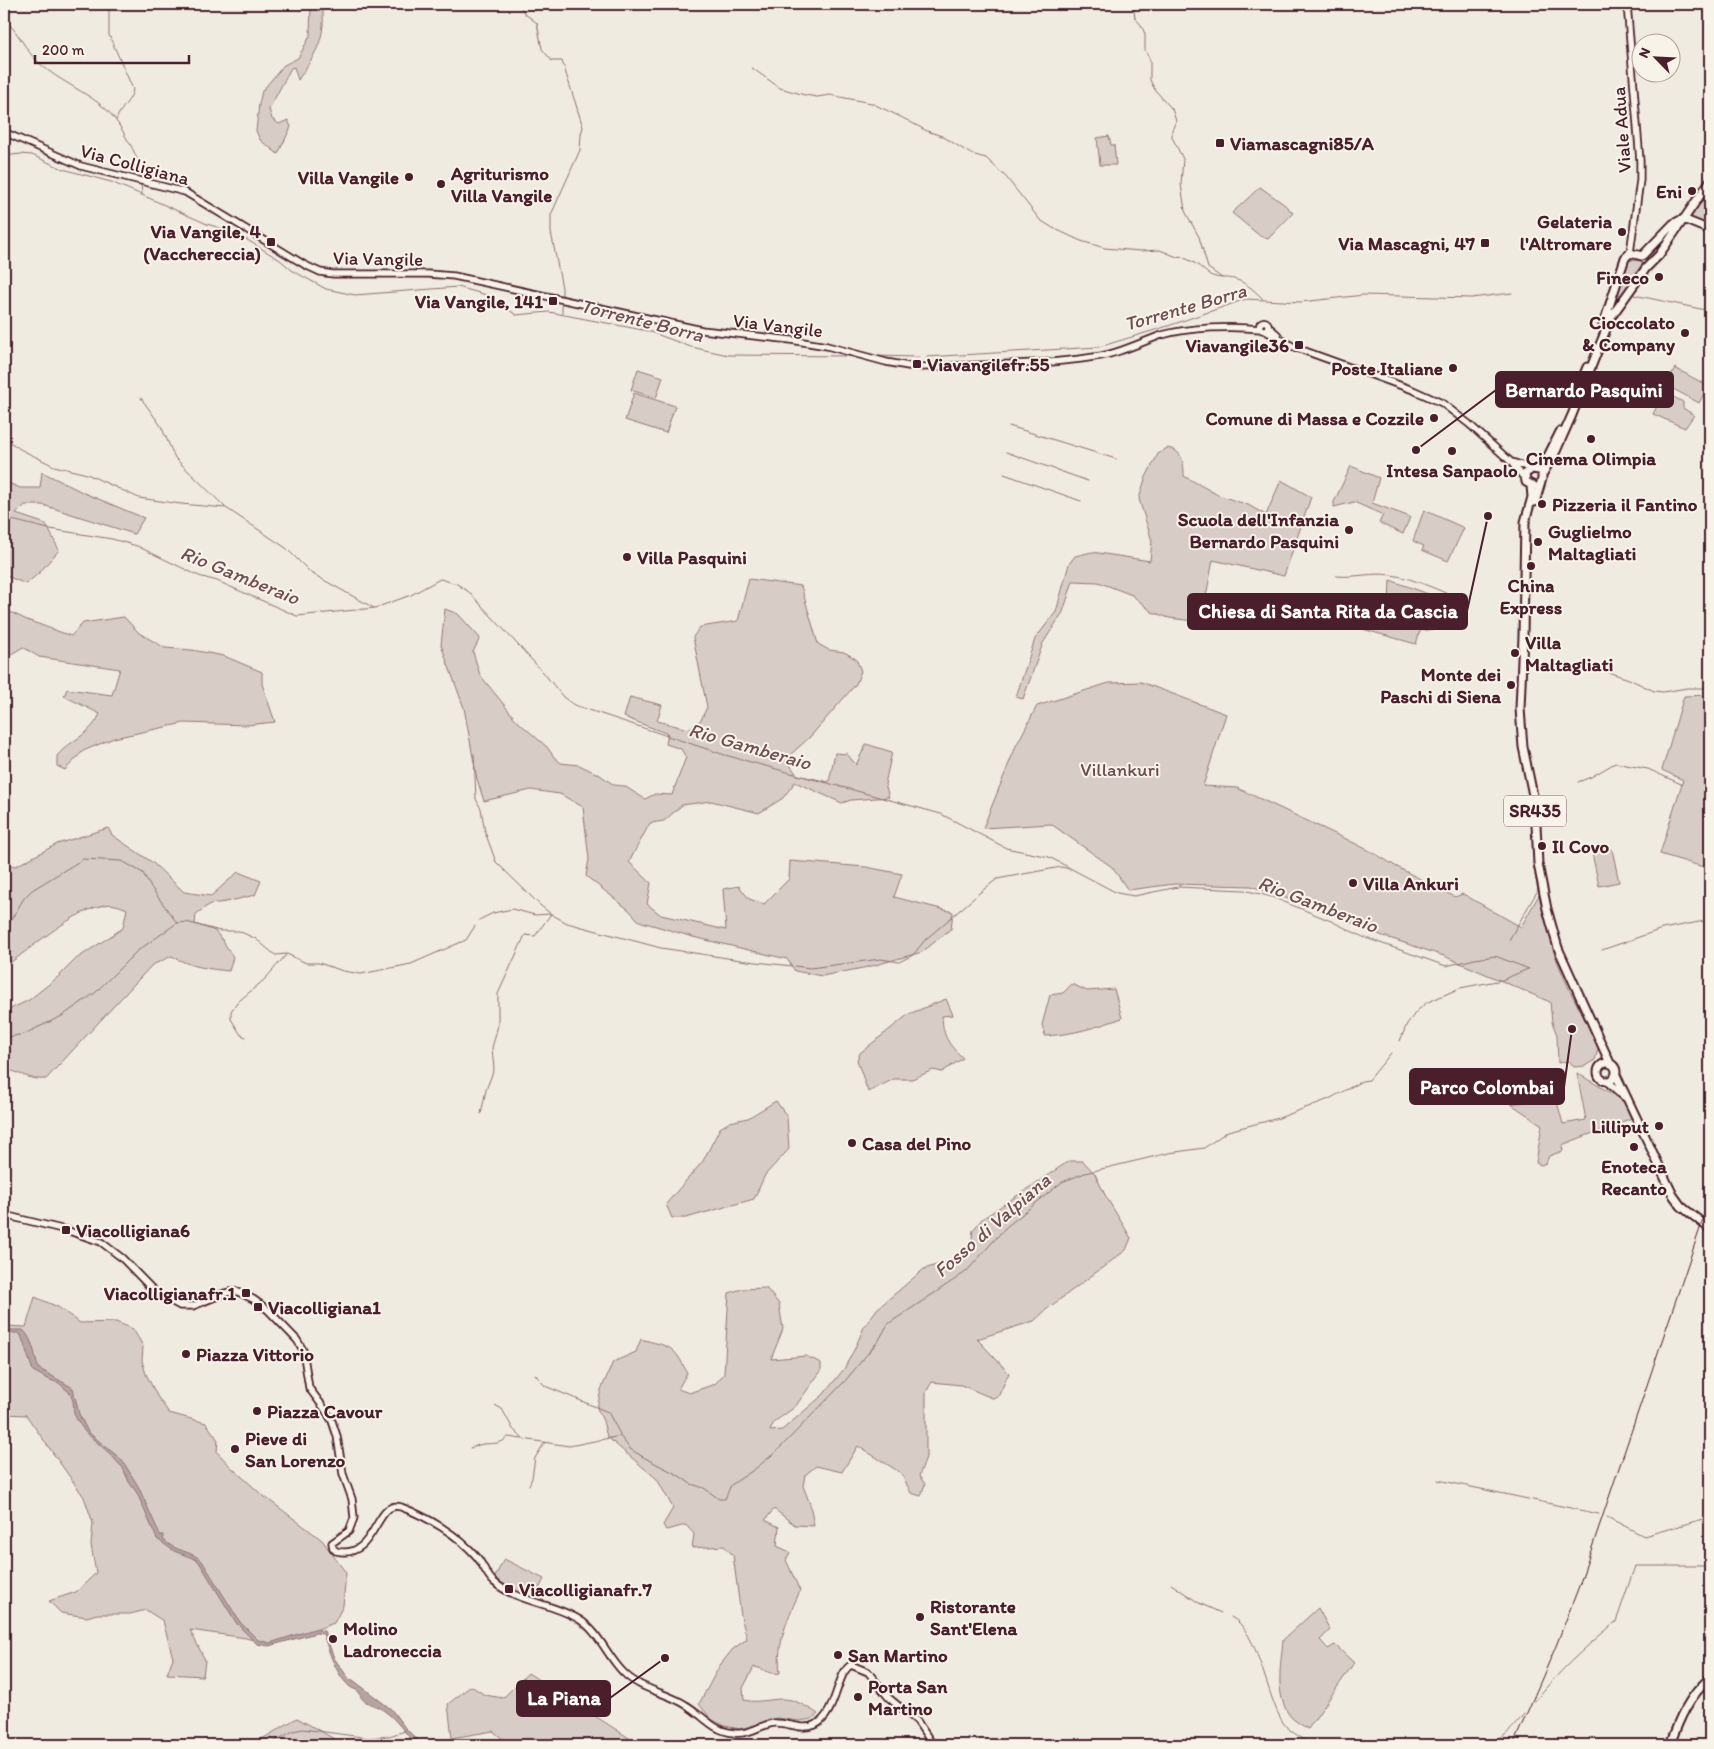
<svg xmlns="http://www.w3.org/2000/svg" width="1714" height="1749" viewBox="0 0 1714 1749" font-family="Itim,sans-serif">
<style>
.green{fill:#d8cdc6;stroke:#917678}
.water{fill:#b7a4a2;stroke:#8b6f72}
.lines{fill:none;stroke-linecap:round;stroke-linejoin:round}
.stream{stroke:#8b6f72;stroke-width:1}
.secondary-casing{stroke:#4a1f2b;stroke-width:9}
.primary-casing{stroke:#4a1f2b;stroke-width:11}
.secondary{stroke:#f7f3e8;stroke-width:5.5}
.primary{stroke:#f7f3e8;stroke-width:7}
.rail{stroke:#4a1f2b;stroke-width:1}
.poi-dot{fill:#4a1f2b;stroke:#f7f3e8;stroke-width:2}
.labels{text-anchor:middle;stroke-width:4;stroke-linejoin:round;paint-order:stroke}
.shield{fill:#f7f3e8;stroke:#7e5f64;stroke-width:1}
.shield-label{font-size:18px;font-weight:bold;fill:#4a1f2b}
.street-label{font-size:19px;fill:#4a1f2b;stroke:#f7f3e8}
.poi-label{font-size:19px;font-weight:bold;fill:#4a1f2b;stroke:#f7f3e8;text-anchor:start}
.park-label{font-size:19px;fill:#6e4a52;stroke:#f7f3e8}
.water-label{font-size:20px;font-style:italic;fill:#704e55;stroke:#f7f3e8}
.leader{fill:none;stroke:#4a1f2b;stroke-width:2}
.callout-dot{fill:#4a1f2b;stroke:#f7f3e8;stroke-width:2}
.callout{fill:#4a1f2b;stroke:#4a1f2b;stroke-width:2}
.callout-label{font-size:20px;text-anchor:middle;font-weight:bold;fill:#fff}
</style>
<rect width="100%" height="100%" fill="#f0ebe0"/>
<filter id="ink" filterUnits="userSpaceOnUse"><feTurbulence type="fractalNoise" baseFrequency=".02" numOctaves="2"/><feDisplacementMap in="SourceGraphic" scale="10" xChannelSelector="R" yChannelSelector="G"/><feConvolveMatrix kernelMatrix="1 2 1 2 8 2 1 2 1" color-interpolation-filters="sRGB"/></filter>
<g filter="url(#ink)">
<path class="green" d="M311 4H322C327 38 316 53 298 80L294 67 291 68 269 109 272 119 279 124 288 120 291 127 278 154 260 140 256 131 259 104 262 91 284 65 298 58 310 36Z
M1109 136 1111 145H1114L1116 165H1100L1097 138Z
M1260 187 1285 205 1293 213 1268 239 1260 236 1232 213Z
M1710 189V226L1688 218Z
M1627 260 1642 261V264L1624 294 1620 295 1617 292Z
M1675 368 1708 386 1699 403 1666 385Z
M638 369 663 377 656 398 631 390Z
M634 393 675 406 666 433 625 420Z
M1666 393 1683 402V408L1694 415 1685 428 1653 414 1663 394Z
M1167 448C1183 450 1184 463 1184 476L1218 495 1248 505 1266 515 1281 480 1311 497 1284 576 1213 560 1206 596 1221 614 1218 624 1169 618 1152 612 1132 595 1098 582 1073 581 1063 612 1043 643 1023 699 1016 697 1035 639 1056 612 1069 564 1075 556 1092 552 1150 561 1152 541 1139 499 1145 479 1158 454Z
M1351 466 1379 478 1372 503 1410 517 1403 534 1379 523 1383 515 1354 502 1334 507V502Z
M42 472 84 493 144 518 134 534 43 505H25L16 514 46 524 59 550 39 573 26 584 4 575V481L20 488H40Z
M1424 510 1464 528 1448 561 1422 550 1424 546 1413 541Z
M749 579 801 586 818 644 829 650 844 652 856 659 861 671 856 684 810 737 790 755 788 762 797 775 829 782 835 753 847 754 856 765 866 744 892 752 885 784 889 797 851 800 842 803 795 782 783 798 759 813 711 801 682 805 664 821 650 823 629 862 651 883 647 904 661 915 726 930 723 889 739 886 749 899 764 904 789 879 790 861 866 867 902 874 894 897 953 912 951 929 922 952 868 967 822 976 795 971 787 959 693 937 639 921 629 910 586 876 589 859 583 807 560 794 531 790 484 801 477 779 464 708 441 645 445 609 458 614 480 638 473 652 480 675 517 721 547 747 554 757 561 763 579 765 600 775 614 785 624 786 645 799 655 794 672 795 686 757 681 749 666 744 668 734 624 717 630 697 662 705 657 721 688 729 701 720 707 707 693 637 700 627 738 621Z
M1390 580 1445 600 1441 628 1420 631 1416 644 1312 615 1311 604H1389Z
M4 609 27 620 71 636 83 623 124 617 139 633 165 648 192 650 224 656 262 672V684L275 722 247 725 184 723 114 738 83 751 65 770 57 766V756C72 738 89 737 100 714L64 696 67 689 112 695 120 669 39 657 23 647 8 656 4 677Z
M1141 682 1226 714 1203 786 1237 788 1346 839 1374 853 1397 867 1455 897 1463 894 1521 927 1540 893 1555 956 1569 989 1599 1046 1595 1060 1585 1066 1574 1067 1569 1061 1558 1063 1557 1035 1552 1022 1550 1002 1444 956 1383 936 1326 912 1251 886 1175 884 1128 890 1112 867 1051 824 983 828 1016 746 1037 706 1109 683Z
M1710 695V869L1660 854 1683 780 1662 770 1684 696Z
M108 828 112 835 153 863 184 892 211 896 238 872 261 881 255 895 226 902 210 904 196 914 195 924 215 931 223 941 233 957 229 971C209 969 190 967 172 956L152 965 46 1079C31 1081 18 1072 4 1068V1012L29 1000 58 977 76 959 123 928 127 909C120 906 112 903 104 905 72 912 38 943 11 962L4 965V895L5 889 4 886V864L16 866 57 844Z
M1612 849 1619 882 1599 886 1592 853Z
M1072 984 1087 991 1114 989 1122 1018C1094 1028 1075 1034 1045 1036L1042 1025 1050 995 1063 993Z
M946 999 953 1015 942 1016C943 1037 948 1044 963 1058L942 1072 933 1070 912 1079H894L868 1092 857 1060 860 1053 909 1014Z
M1577 1073 1624 1101 1632 1118 1562 1145 1563 1151 1549 1156 1546 1163 1541 1165 1536 1163 1542 1125 1511 1104 1556 1098 1563 1124 1586 1120Z
M776 1101 787 1117 789 1149 765 1175 754 1199 686 1218H672L666 1204 703 1161 720 1128 730 1122 748 1118Z
M1069 1161H1083L1095 1174 1105 1195 1131 1238 1126 1250 1047 1309 1034 1321 977 1339 1009 1373 998 1397 992 1398 961 1385 932 1382 926 1392V1457L919 1476 925 1484 921 1496 911 1493 901 1473 858 1446 842 1472 816 1466 805 1475 803 1486 810 1504 814 1526 795 1525 774 1509 765 1520 779 1527 777 1546 790 1552 786 1560 800 1591C788 1617 776 1644 780 1673 768 1675 764 1668 754 1667L743 1688 744 1700C761 1705 781 1694 797 1702 804 1705 812 1710 818 1714L812 1719 800 1721 777 1718 740 1729 725 1726 711 1719 699 1704 720 1665 733 1649 747 1639 741 1616 733 1555 724 1546 692 1548 694 1534 686 1525 666 1530 663 1525 673 1508 657 1479 607 1437 603 1421 597 1408 601 1390 613 1362 636 1352 641 1339C669 1347 674 1344 687 1373L678 1389 689 1393 715 1384 724 1374 729 1293 742 1289 766 1288 779 1304 783 1329 771 1359 806 1356 821 1363V1371L810 1386 795 1407 774 1422 770 1431 782 1430 823 1395 844 1369 855 1348 864 1327 877 1309 924 1269 949 1261 971 1247 973 1230 982 1219Z
M35 1297 58 1307 80 1323 116 1322 133 1329 143 1346 142 1361 146 1374 157 1396 169 1413 206 1423 218 1440 217 1452 231 1467 261 1494 322 1540 346 1573 343 1606 334 1623 288 1640 270 1645 246 1638 190 1630 205 1660 203 1676 167 1674 173 1658 163 1621 146 1610 130 1614H97L87 1617 61 1613 49 1601 76 1592 96 1573 91 1545 93 1523 84 1497 26 1415 4 1414V1326L26 1327Z
M504 1559 544 1579 534 1599 494 1579Z
M1318 1608 1330 1630 1320 1640 1328 1649 1335 1645 1354 1663 1308 1729C1302 1725 1296 1722 1291 1717 1274 1697 1281 1664 1283 1640Z
M528 1673 640 1745H510L493 1731 452 1738 448 1704 471 1686 485 1695 503 1698Z
M297 1718 345 1745H252Z"/>
<path class="water" d="M4 1330H23C33 1339 35 1356 38 1368L73 1388 79 1414 88 1432 122 1460 138 1486 160 1535H163V1539C174 1552 191 1550 202 1561L240 1622 258 1640 270 1643 314 1629 324 1631 334 1658 349 1679 353 1680 391 1709 406 1729 421 1743 425 1745H417C405 1734 397 1719 383 1710 373 1703 362 1705 359 1692 356 1689 352 1689 349 1686 335 1673 329 1651 323 1634L316 1633 269 1646 257 1644 237 1624 199 1562 195 1559 174 1551 157 1539 137 1493 129 1482 123 1468 108 1452 85 1432 76 1418 74 1414 73 1401 70 1393 59 1383 50 1380 33 1371 21 1335 18 1333H4Z"/>
<g class="lines">
<path class="stream" d="M109 4V35L133 89C132 100 120 108 116 120
M519 4 525 14 537 23 542 49 552 61H562L583 127 581 134 580 150 551 215V232L562 288V298
M1133 4 1135 18 1141 25 1145 34V50L1150 60V80L1155 90 1172 109 1176 121 1172 130V137L1183 159 1181 184 1185 211 1199 237 1208 268 1222 278C1240 277 1251 287 1263 299
M4 20C19 31 24 49 38 62 58 81 86 91 107 110 115 118 122 129 127 139 135 152 140 163 141 178
M752 68 780 88 805 95 817 97 830 95 871 103 901 117 927 131 942 136 971 154 986 158 1006 177 1040 220 1053 228 1081 241 1105 248 1140 251 1160 250 1177 257 1180 256C1186 259 1192 261 1196 264 1207 271 1207 277 1222 278
M4 156 20 154 32 155 63 169 111 182 142 195
M141 182 142 195 207 224 236 233 280 260 293 271 326 289 355 295 458 287 490 296 516 315 549 312 648 331 691 347 728 355 853 356
M1634 295 1710 311
M562 302V313
M874 356 919 357
M926 357 1099 347 1168 326 1246 299 1301 302 1364 295 1471 298 1512 293
M141 398 161 426 175 458 225 507
M1009 426 1116 459
M4 438 20 449 54 466 87 474 139 498 181 504 226 508 286 548 311 573 374 608
M1006 452 1088 481
M1004 474 1081 501
M4 518 44 528 112 539 137 546 199 576 217 581 297 616 375 608 411 595 440 579 457 584 469 592 543 672 563 697 574 705 725 755 941 814 1006 848 1049 857 1117 893 1134 896 1178 887 1244 890 1272 897 1331 921 1363 937 1446 966 1475 959 1495 956 1529 969
M1336 576C1355 578 1372 572 1391 575 1414 578 1437 590 1458 598
M1592 667 1629 679 1654 691 1663 692 1687 688H1710
M474 754 476 799 481 809 485 832 496 862 541 906 551 914 567 923 661 948 747 961 792 966
M1578 782 1591 777 1615 763 1648 769 1681 784
M978 894 997 879 1061 867 1070 869
M479 920 493 913 512 909 535 915 550 914
M4 927 8 925 24 898 32 890 83 859 122 861 143 873 150 886 177 923
M1509 940 1538 890 1535 875
M1602 950 1662 929 1710 920
M795 966 810 968 881 959 899 962 913 955 925 940 975 897
M246 1037 241 1035 231 1019V1011L239 1001 265 979 286 955
M4 1038 24 1034 62 1016 95 993 136 952 177 923 186 922 220 931H239L256 939 275 955 287 954 306 963H319L343 971 361 974 411 964 466 940 475 926
M1400 1041 1407 1024 1416 1012 1426 1003 1460 988 1502 980 1528 969
M481 1114 486 1090 494 1069 492 1048 498 1025V994L525 935 535 936 551 914
M535 1374 545 1386 608 1412 620 1434
M495 1405 502 1409 513 1429 523 1439 569 1446 620 1436 630 1449 645 1458 678 1475 691 1484 704 1488 719 1499H725L731 1485 755 1469 777 1451 845 1381 879 1340 888 1324 966 1272 1005 1228 1062 1182 1085 1173 1169 1153 1204 1148 1228 1131 1279 1118 1329 1099 1362 1081 1369 1080 1391 1053
M470 1448C475 1446 479 1445 483 1444 494 1443 500 1445 508 1437L522 1439
M1438 1480 1599 1514
M529 1485 532 1478 535 1458 545 1442
M1607 1517 1644 1536 1710 1517
M1171 1584 1199 1603 1221 1613
M1231 1617C1259 1630 1266 1698 1284 1724 1289 1731 1299 1736 1306 1741
M1613 1624 1616 1622 1635 1566H1710
M1535 1701C1558 1672 1583 1649 1611 1626
M268 1745 293 1731 303 1729 369 1738 389 1736 405 1731
M1487 1745C1501 1742 1515 1726 1524 1714"/>
<g class="secondary-casing">
<path id="secondary" d="M1627 4 1640 161V180L1630 253
M4 132 81 166 185 192 305 265 320 272 333 274H428L454 276 702 330 791 340 827 346 886 362 908 366 923 367C980 364 1038 366 1094 357 1118 354 1139 343 1162 335 1190 327 1233 326 1261 329
M1259.5 326a4.5 4.5 0 1 1 9 0a4.5 4.5 0 1 1-9 0Z
M1268 326 1278 335
M1264 330 1294 347 1413 390 1442 403 1469 424 1510 461 1525 479
M1512 462 1532 469
M4 1215 66 1230 101 1242 122 1258 156 1293 180 1306H193L225 1293 236 1291 253 1299 268 1310 297 1340 303 1350 309 1388 324 1408 332 1421 337 1436 343 1474 352 1499 354 1518 349 1531 332 1543 333 1548 336 1551C377 1561 374 1499 401 1507 428 1517 458 1535 477 1557 483 1564 486 1575 494 1582 516 1602 554 1603 580 1620 599 1632 607 1656 623 1672 640 1690 666 1692 686 1705 703 1715 712 1731 734 1733 749 1735 760 1725 774 1723 788 1722 801 1731 815 1725 837 1715 836 1673 851 1665L868 1672 889 1698 917 1721 933 1745"/>
</g>
<g class="primary-casing">
<path id="primary" d="M1683 219 1710 230
M1642 256 1673 224 1683 219
M1603 325 1625 258 1630 253 1642 256
M1574 399 1587 367
M1536 469 1546 460 1560 432
M1531 486 1532 497 1525 522 1523 636 1520 709 1523 747 1535 805 1538 864 1547 909 1558 948 1610 1063
M1534 486 1526 482 1525 474 1532 469 1539 470
M1535 502 1542 479V475L1556 451 1572 415 1611 317 1646 268 1659 255 1710 181
M1598 1072a9 9 0 1 1 18 0a9 9 0 1 1-18 0Z
M1616 1075 1673 1195 1681 1206 1710 1229
M1607 1081 1625 1097
M1670 1745C1679 1719 1689 1696 1710 1678"/>
</g>
<use href="#secondary" class="secondary"/>
<use href="#primary" class="primary"/>
<path class="rail" d="M1513 1745 1556 1646 1579 1586 1710 1199"/>
</g>
</g>
<g class="poi-dot">
<rect x="1215" y="138" width="10" height="10" rx="2.5"/>
<circle cx="409" cy="177" r="5"/>
<circle cx="441" cy="184" r="5"/>
<circle cx="1692" cy="191" r="5"/>
<circle cx="1622" cy="232" r="5"/>
<rect x="266" y="237" width="10" height="10" rx="2.5"/>
<rect x="1480" y="238" width="10" height="10" rx="2.5"/>
<circle cx="1659" cy="277" r="5"/>
<rect x="548" y="296" width="10" height="10" rx="2.5"/>
<circle cx="1685" cy="333" r="5"/>
<rect x="1294" y="340" width="10" height="10" rx="2.5"/>
<rect x="912" y="359" width="10" height="10" rx="2.5"/>
<circle cx="1453" cy="368" r="5"/>
<circle cx="1434" cy="418" r="5"/>
<circle cx="1591" cy="439" r="5"/>
<circle cx="1452" cy="451" r="5"/>
<circle cx="1542" cy="504" r="5"/>
<circle cx="1349" cy="530" r="5"/>
<circle cx="1538" cy="542" r="5"/>
<circle cx="627" cy="557" r="5"/>
<circle cx="1531" cy="566" r="5"/>
<circle cx="1515" cy="653" r="5"/>
<circle cx="1511" cy="685" r="5"/>
<circle cx="1542" cy="846" r="5"/>
<circle cx="1353" cy="883" r="5"/>
<circle cx="1659" cy="1126" r="5"/>
<circle cx="852" cy="1143" r="5"/>
<circle cx="1634" cy="1147" r="5"/>
<rect x="61" y="1225" width="10" height="10" rx="2.5"/>
<rect x="241" y="1288" width="10" height="10" rx="2.5"/>
<rect x="253" y="1302" width="10" height="10" rx="2.5"/>
<circle cx="186" cy="1354" r="5"/>
<circle cx="257" cy="1411" r="5"/>
<circle cx="235" cy="1449" r="5"/>
<rect x="504" y="1584" width="10" height="10" rx="2.5"/>
<circle cx="920" cy="1617" r="5"/>
<circle cx="333" cy="1639" r="5"/>
<circle cx="838" cy="1655" r="5"/>
<circle cx="858" cy="1697" r="5"/>
</g>
<g class="labels">
<rect class="shield" x="1504" y="795.5" width="62" height="31" rx="4"/>
<g class="shield-label">
<text x="1535" y="817">SR435</text>
</g>
<g class="street-label">
<text transform="translate(1621 130) rotate(-94)" y="7">Viale Adua</text>
<text transform="translate(135 164) rotate(15)" y="7">Via Colligiana</text>
<text transform="translate(378 258) rotate(1)" y="7">Via Vangile</text>
<text transform="translate(778 325) rotate(7)" y="7">Via Vangile</text>
</g>
<g class="poi-label">
<text x="1230" y="150">Viamascagni85/A</text>
<text x="451" y="180">Agriturismo<tspan x="451" dy="22">Villa Vangile</tspan></text>
<text x="399" y="184" text-anchor="end">Villa Vangile</text>
<text x="1682" y="198" text-anchor="end">Eni</text>
<text x="1612" y="228" text-anchor="end">Gelateria<tspan x="1612" dy="22">l'Altromare</tspan></text>
<text x="261" y="238" text-anchor="end">Via Vangile, 4<tspan x="261" dy="22">(Vacchereccia)</tspan></text>
<text x="1475" y="250" text-anchor="end">Via Mascagni, 47</text>
<text x="1649" y="284" text-anchor="end">Fineco</text>
<text x="543" y="308" text-anchor="end">Via Vangile, 141</text>
<text x="1675" y="329" text-anchor="end">Cioccolato<tspan x="1675" dy="22">&amp; Company</tspan></text>
<text x="1289" y="352" text-anchor="end">Viavangile36</text>
<text x="927" y="371">Viavangilefr.55</text>
<text x="1443" y="375" text-anchor="end">Poste Italiane</text>
<text x="1424" y="425" text-anchor="end">Comune di Massa e Cozzile</text>
<text x="1591" y="465" text-anchor="middle">Cinema Olimpia</text>
<text x="1452" y="477" text-anchor="middle">Intesa Sanpaolo</text>
<text x="1552" y="511">Pizzeria il Fantino</text>
<text x="1339" y="526" text-anchor="end">Scuola dell'Infanzia<tspan x="1339" dy="22">Bernardo Pasquini</tspan></text>
<text x="1548" y="538">Guglielmo<tspan x="1548" dy="22">Maltagliati</tspan></text>
<text x="637" y="564">Villa Pasquini</text>
<text x="1531" y="592" text-anchor="middle">China<tspan x="1531" dy="22">Express</tspan></text>
<text x="1525" y="649">Villa<tspan x="1525" dy="22">Maltagliati</tspan></text>
<text x="1501" y="681" text-anchor="end">Monte dei<tspan x="1501" dy="22">Paschi di Siena</tspan></text>
<text x="1552" y="853">Il Covo</text>
<text x="1363" y="890">Villa Ankuri</text>
<text x="1649" y="1133" text-anchor="end">Lilliput</text>
<text x="862" y="1150">Casa del Pino</text>
<text x="1634" y="1173" text-anchor="middle">Enoteca<tspan x="1634" dy="22">Recanto</tspan></text>
<text x="76" y="1237">Viacolligiana6</text>
<text x="236" y="1300" text-anchor="end">Viacolligianafr.1</text>
<text x="268" y="1314">Viacolligiana1</text>
<text x="196" y="1361">Piazza Vittorio</text>
<text x="267" y="1418">Piazza Cavour</text>
<text x="245" y="1445">Pieve di<tspan x="245" dy="22">San Lorenzo</tspan></text>
<text x="519" y="1596">Viacolligianafr.7</text>
<text x="930" y="1613">Ristorante<tspan x="930" dy="22">Sant'Elena</tspan></text>
<text x="343" y="1635">Molino<tspan x="343" dy="22">Ladroneccia</tspan></text>
<text x="848" y="1662">San Martino</text>
<text x="868" y="1693">Porta San<tspan x="868" dy="22">Martino</tspan></text>
</g>
<g class="park-label">
<text x="1120" y="776">Villankuri</text>
</g>
<g class="water-label">
<text transform="translate(1185 307) rotate(-16)" y="7">Torrente Borra</text>
<text transform="translate(642 320) rotate(14)" y="7">Torrente Borra</text>
<text transform="translate(240 575) rotate(22)" y="7">Rio Gamberaio</text>
<text transform="translate(750 746) rotate(16)" y="7">Rio Gamberaio</text>
<text transform="translate(1318 904) rotate(21)" y="7">Rio Gamberaio</text>
<text transform="translate(992 1225) rotate(-41)" y="7">Fosso di Valpiana</text>
</g>
</g>
<path class="leader" d="M1416 450L1496 390M1488 516L1467 611M1572 1029L1564 1087M665 1658L610 1698"/>
<g class="callout-dot">
<circle cx="1416" cy="450" r="5"/>
<circle cx="1488" cy="516" r="5"/>
<circle cx="1572" cy="1029" r="5"/>
<circle cx="665" cy="1658" r="5"/>
</g>
<g class="callout">
<rect x="1496" y="372" width="177" height="35" rx="5"/>
<rect x="1188" y="594" width="279" height="35" rx="5"/>
<rect x="1410" y="1069" width="154" height="35" rx="5"/>
<rect x="517" y="1681" width="93" height="35" rx="5"/>
</g>
<g class="callout-label">
<text x="1584" y="397">Bernardo Pasquini</text>
<text x="1328" y="618">Chiesa di Santa Rita da Cascia</text>
<text x="1487" y="1094">Parco Colombai</text>
<text x="564" y="1705">La Piana</text>
</g>
<rect width="1714" height="1749" fill="none" stroke="#f7f3e8" stroke-width="20"/>
<rect x="10" y="10" width="1694" height="1729" fill="none" stroke="#4a1f2b" stroke-width="2" filter="url(#ink)"/>
<g transform="translate(1656 58) rotate(294)"><circle r="24" fill="#f7f3e8" stroke="#b29e9c"/>
<path d="M0-4L9 19L0 12L-9 19Z" fill="#4a1f2b"/>
<text y="-8" font-size="14" font-weight="bold" text-anchor="middle" fill="#4a1f2b">N</text>
</g>
<path d="M35 55v8h154v-8" fill="none" stroke="#4a1f2b" stroke-width="2.5"/>
<text x="42" y="55" font-size="15" fill="#4a1f2b" stroke="#f7f3e8" stroke-width="4" paint-order="stroke">200 m</text>
</svg>
